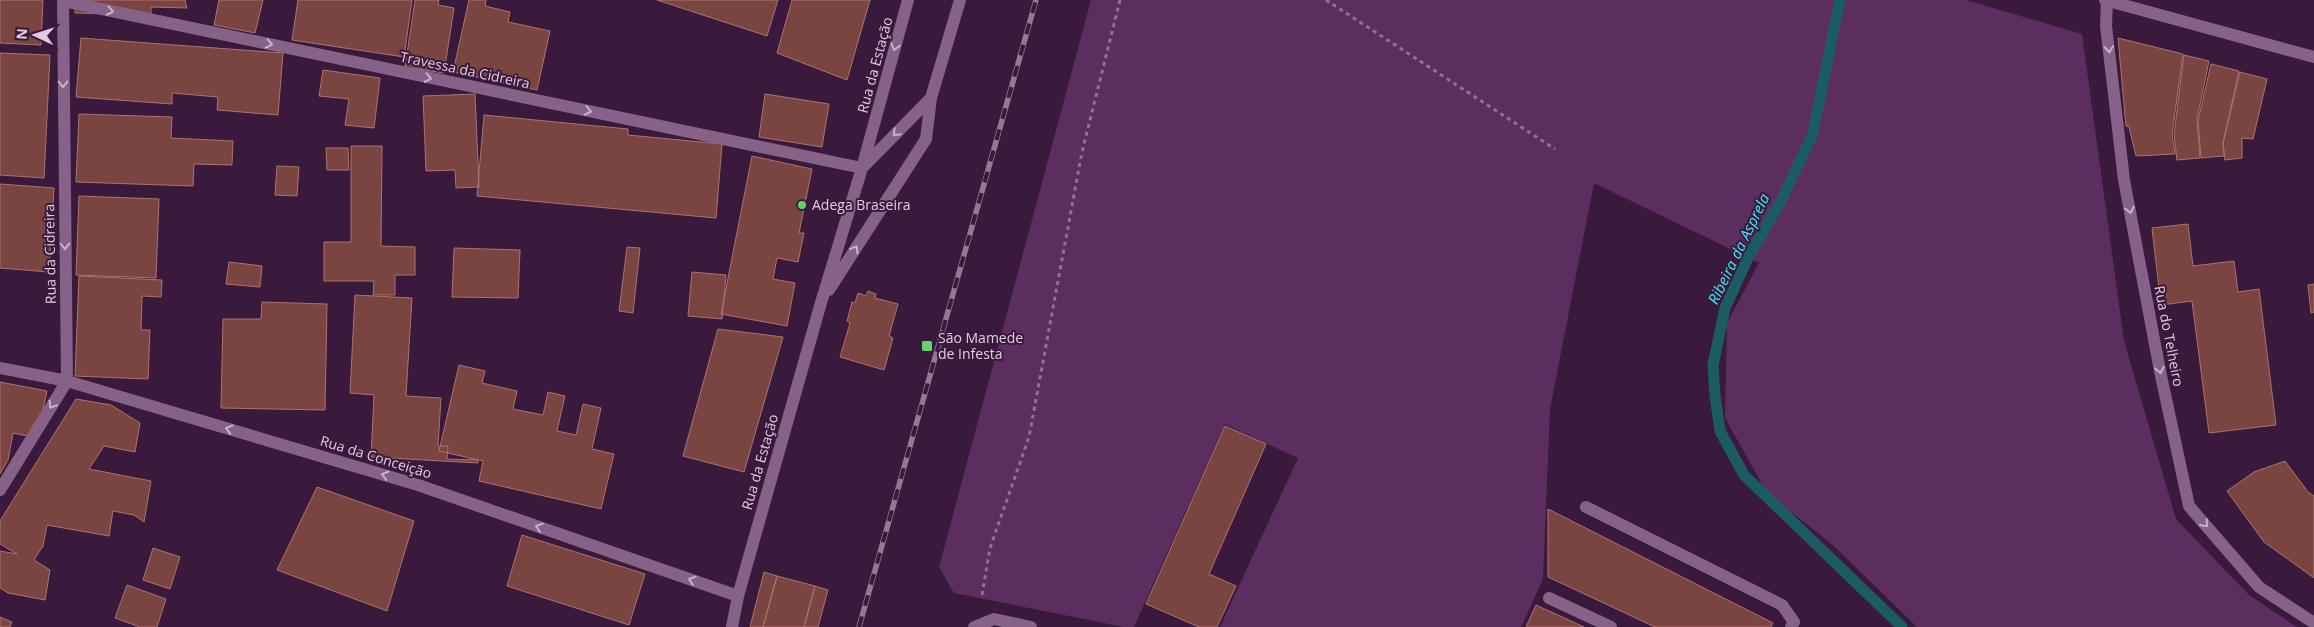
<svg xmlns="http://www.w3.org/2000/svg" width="2314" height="627" viewBox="0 0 2314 627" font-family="'Open Sans',sans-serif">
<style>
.green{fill:#5c2e60}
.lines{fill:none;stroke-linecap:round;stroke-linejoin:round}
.stream{stroke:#1b5c62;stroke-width:11}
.building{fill:#7a4541;stroke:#ac736e}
.path{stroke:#8d738e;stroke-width:3;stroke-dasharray:4 4;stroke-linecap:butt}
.service{stroke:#866289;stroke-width:12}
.minor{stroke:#866289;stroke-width:12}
.tertiary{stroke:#866289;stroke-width:12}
.secondary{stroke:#866289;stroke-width:12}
.rail-casing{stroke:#937994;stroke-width:5.5}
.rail{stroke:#3a1a3c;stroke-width:4;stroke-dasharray:11;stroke-linecap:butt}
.oneway{stroke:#cab2cb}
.poi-dot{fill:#64d468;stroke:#3a1a3c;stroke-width:2}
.labels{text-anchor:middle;stroke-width:4;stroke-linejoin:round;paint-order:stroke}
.street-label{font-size:14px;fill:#e0cce1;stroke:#3a1a3c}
.poi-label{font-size:14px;fill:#e0cce1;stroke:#3a1a3c;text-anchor:start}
.water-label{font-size:15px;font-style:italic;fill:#3becfc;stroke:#3a1a3c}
</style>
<rect width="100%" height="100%" fill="#3a1a3c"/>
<path class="green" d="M1091 0H1966L2082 34 2124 341 2176 519 2249 595 2297 627H1917L1833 545 1767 493 1725 418 1727 323 1759 263 1594 183 1550 409 1543 579 1521 627H1220L1298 458 1225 424 1134 627H1124L954 593 939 567Z"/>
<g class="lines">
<path class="stream" d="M1840 0 1812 136 1781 201 1748 258 1725 308 1713 365 1715 396 1720 431 1744 475 1902 627"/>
</g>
<path class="building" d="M0 0H43L41 45 0 43Z
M75 0H185L187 8 151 7V15L75 13Z
M219 0H263L255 33 214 25Z
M298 0H412L404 57 292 40Z
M415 0H439L438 5 454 8 444 73 405 67Z
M469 0H486L485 6 510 12 508 22 550 31 537 90 453 72Z
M657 0H778L767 36Z
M792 0H870L847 80 777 53Z
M81 38 283 53 278 115 217 110 218 97 172 93V104L76 97Z
M2118 38 2183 54 2172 134 2175 154 2136 156 2129 127 2126 126Z
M0 53 50 55 44 178 0 175Z
M2184 55 2209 61 2197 119 2200 158 2177 160 2174 134Z
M2211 64 2239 71 2223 143 2224 156 2201 158 2198 121Z
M323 70 380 78 374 128 345 125 349 99 319 96Z
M2240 72 2267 79 2253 139 2242 138V158L2225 160 2223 143Z
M475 94 479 187 456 188 455 170 426 171 423 96Z
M765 94 829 104 822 147 759 137Z
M79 114 172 117 171 138 233 141 232 165 194 164 193 186 76 182Z
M484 115 628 129V135L722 144 716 218 477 196Z
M351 146H382L381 246 415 247V275H395V295H373L374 281H324V242H351Z
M326 148H348L349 170H327Z
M752 156 812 169 799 233H804L798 262 777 258 773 279 795 283 787 326 721 314Z
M277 166 299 167 297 196 275 195Z
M0 184 54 188 49 272 0 268Z
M79 196 159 199 156 278 76 275Z
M2188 224 2193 266 2234 261 2238 292 2259 289 2276 425 2209 433 2192 301 2161 305 2152 228Z
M627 247 640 248 633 313 619 311Z
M454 248 520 250 518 298 452 297Z
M229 262 262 266 260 287 226 284Z
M692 272 726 275 722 319 688 316Z
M79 276 162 280 161 297 142 296 141 330H150L148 379 75 376Z
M2314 284V312L2311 313 2308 285Z
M868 291 876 294 875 298 898 304 889 336 893 338 884 370 840 357 850 323 847 321 852 302 855 303 858 293 866 296Z
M355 295 412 298 406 396 441 398 438 446H448L447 459 478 460V463L371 457 374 395 350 393Z
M262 302 327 304 325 410 221 408 223 319H261Z
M718 329 783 337 744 472 683 456Z
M459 365 485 371 482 383 517 391 513 409 543 415 548 392 565 396 557 431 576 435 583 404 601 408 592 449 614 454 601 509 479 481 483 461 439 451Z
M0 382 47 391 37 438 13 433 8 460 0 474Z
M76 399 111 405 140 423 135 452 104 446 89 469 151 481 144 522 134 515 113 511 109 536 47 525 43 546 34 560 50 570 45 600 8 593 0 588V551L17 554 0 544V521Z
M1225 426 1266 444 1209 574 1236 586 1217 627H1199L1146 604Z
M2285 461 2308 492 2314 496V578L2264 542 2227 491 2254 472Z
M317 487 414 521 387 611 277 570Z
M1548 509 1773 623 1771 627H1655L1548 577Z
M522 535 645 574 629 625 507 586Z
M153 548 180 557 170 589 143 580Z
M764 572 777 576 763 627H750Z
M777 576 815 586 804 627H763Z
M127 585 166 599 157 627H140L115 618Z
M815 586 828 590 818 627H804Z
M1536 605 1584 627H1526Z
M0 617 12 622 10 627H0Z"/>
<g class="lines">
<path class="path" d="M1326 0 1555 149
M982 595 990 548 1029 437 1082 152 1120 0"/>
<path class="service" d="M1586 507 1782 605 1794 622 1791 627
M1549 598 1611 627"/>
<path class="minor" d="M2107 0 2106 26 2124 180 2160 371 2189 506 2259 587 2314 623
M63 1 862 168 908 0
M0 368 67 381 418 485 738 596
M0 490 67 381 63 0
M974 627 994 619 1031 627"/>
<path class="tertiary" d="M829 290 926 139 931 98 960 0
M732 627 738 596 820 306 862 168 931 98"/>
<path class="secondary" d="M2105 0 2314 57"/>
<g class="rail-casing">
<path id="rail" d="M859 627 1036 0"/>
</g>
<use href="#rail" class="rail"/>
</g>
<defs><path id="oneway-chevron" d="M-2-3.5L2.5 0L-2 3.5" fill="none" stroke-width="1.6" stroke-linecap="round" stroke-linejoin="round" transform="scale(1.25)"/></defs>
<g class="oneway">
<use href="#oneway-chevron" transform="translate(110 11) rotate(12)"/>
<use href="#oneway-chevron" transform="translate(269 44) rotate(12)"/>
<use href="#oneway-chevron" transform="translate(895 47) rotate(105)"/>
<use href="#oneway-chevron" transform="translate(2109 49) rotate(84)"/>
<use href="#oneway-chevron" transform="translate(428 78) rotate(12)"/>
<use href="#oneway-chevron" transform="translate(63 84) rotate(89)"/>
<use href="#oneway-chevron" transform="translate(588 111) rotate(12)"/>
<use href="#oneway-chevron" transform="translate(896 133) rotate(135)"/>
<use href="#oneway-chevron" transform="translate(2130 210) rotate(79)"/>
<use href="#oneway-chevron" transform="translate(65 246) rotate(89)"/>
<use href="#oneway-chevron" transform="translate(855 249) rotate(-59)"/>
<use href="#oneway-chevron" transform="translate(2160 370) rotate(79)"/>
<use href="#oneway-chevron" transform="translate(52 405) rotate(122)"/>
<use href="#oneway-chevron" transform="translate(229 429) rotate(-164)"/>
<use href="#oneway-chevron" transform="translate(385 475) rotate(-164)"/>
<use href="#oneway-chevron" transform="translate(2205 524) rotate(49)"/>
<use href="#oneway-chevron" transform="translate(539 527) rotate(-161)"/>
<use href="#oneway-chevron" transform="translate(692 580) rotate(-161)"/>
</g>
<g class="poi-dot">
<circle cx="802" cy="205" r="5"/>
<rect x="921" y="340" width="12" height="12" rx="2.5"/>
</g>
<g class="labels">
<g class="street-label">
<text transform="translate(875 65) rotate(-75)" y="5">Rua da Estação</text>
<text transform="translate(465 70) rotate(12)" y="5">Travessa da Cidreira</text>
<text transform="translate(50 254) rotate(-91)" y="5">Rua da Cidreira</text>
<text transform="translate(2169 336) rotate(79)" y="5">Rua do Telheiro</text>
<text transform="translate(376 457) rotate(17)" y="5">Rua da Conceição</text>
<text transform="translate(760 462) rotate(-74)" y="5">Rua da Estação</text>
</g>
<g class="poi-label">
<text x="812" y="210">Adega Braseira</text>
<text x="938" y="343">São Mamede<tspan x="938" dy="16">de Infesta</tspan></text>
</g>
<g class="water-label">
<text transform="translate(1739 249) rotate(-64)" y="5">Ribeira da Asprela</text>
</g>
</g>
<g transform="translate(35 35) rotate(274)" stroke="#3a1a3c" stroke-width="4" paint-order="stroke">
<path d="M0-4L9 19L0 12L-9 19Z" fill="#e0cce1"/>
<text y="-8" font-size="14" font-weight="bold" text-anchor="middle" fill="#e0cce1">N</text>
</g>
</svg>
